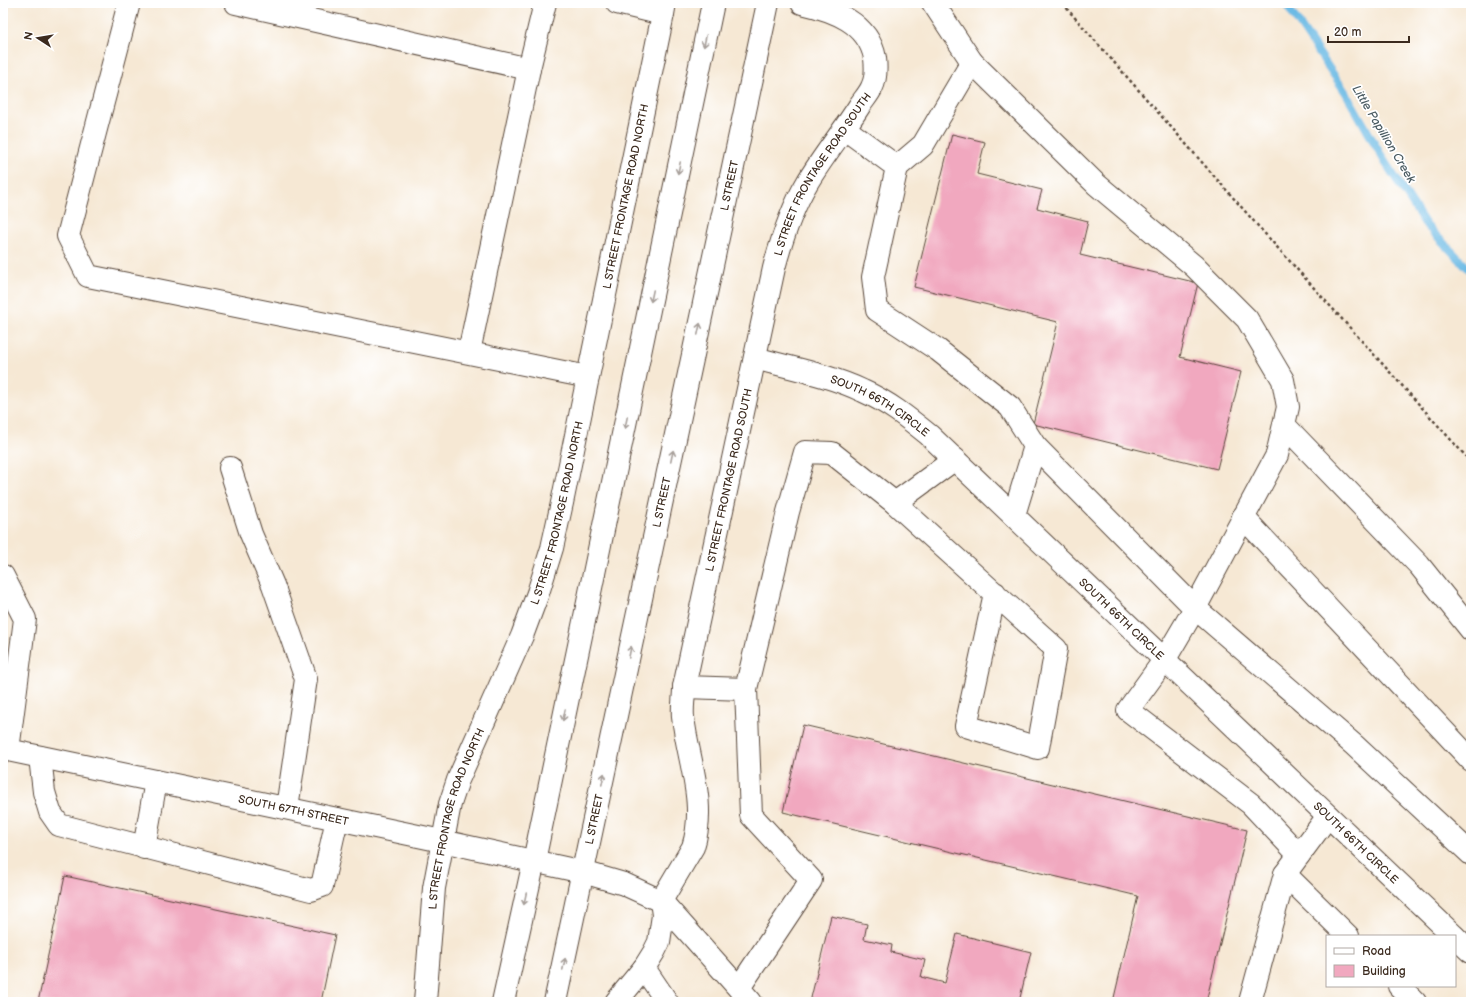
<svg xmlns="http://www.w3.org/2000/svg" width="1474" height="1005" viewBox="0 0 1474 1005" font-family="'Balsamiq Sans',sans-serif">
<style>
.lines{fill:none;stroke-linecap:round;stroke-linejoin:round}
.stream{stroke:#69b9e4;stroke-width:8}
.building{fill:#f1a8bf}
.minor-casing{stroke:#574639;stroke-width:24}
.major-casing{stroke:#574639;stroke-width:24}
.path{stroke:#574639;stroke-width:2.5;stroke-dasharray:3 3;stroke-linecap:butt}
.minor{stroke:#fff;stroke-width:22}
.major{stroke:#fff;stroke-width:22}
.oneway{stroke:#a79f9a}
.labels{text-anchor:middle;stroke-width:3.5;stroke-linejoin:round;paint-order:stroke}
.street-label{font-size:11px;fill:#3b2a1e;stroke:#fff}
.water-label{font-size:12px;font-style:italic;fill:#4b5c63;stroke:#fff}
</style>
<rect width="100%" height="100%" fill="#fff"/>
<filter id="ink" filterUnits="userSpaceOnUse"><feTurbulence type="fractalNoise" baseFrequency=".025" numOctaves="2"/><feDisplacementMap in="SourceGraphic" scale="8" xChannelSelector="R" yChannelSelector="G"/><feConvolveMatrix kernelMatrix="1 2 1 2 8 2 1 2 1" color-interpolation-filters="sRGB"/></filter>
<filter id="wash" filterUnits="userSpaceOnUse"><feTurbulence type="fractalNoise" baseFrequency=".012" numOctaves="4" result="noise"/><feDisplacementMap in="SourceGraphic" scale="16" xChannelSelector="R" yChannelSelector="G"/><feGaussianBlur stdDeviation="0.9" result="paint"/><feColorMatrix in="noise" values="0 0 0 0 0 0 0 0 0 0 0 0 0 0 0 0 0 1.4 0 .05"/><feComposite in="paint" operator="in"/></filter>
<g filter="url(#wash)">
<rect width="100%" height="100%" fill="#f6e8d4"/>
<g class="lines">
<path class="stream" d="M1285 3 1346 93 1385 162 1426 225 1471 271"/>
</g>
<g id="blocks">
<path class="building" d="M952 134 985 142 977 174 1042 190 1037 208 1088 221 1080 255 1198 283 1180 357 1241 372 1217 469 1033 424 1058 322 914 287Z
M803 725 1247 830 1206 1002H1113L1138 896 783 812Z
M65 876 335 935 321 1002H38Z
M831 916 867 924 864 939 892 945 891 952 925 960 921 977 945 983 957 934 1031 952 1019 1002H810Z"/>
</g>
</g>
<g filter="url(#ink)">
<use href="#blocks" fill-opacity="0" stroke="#574639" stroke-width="1"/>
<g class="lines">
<g class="minor-casing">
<g id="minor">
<path d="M129 3 68 236 88 276 588 377"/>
<path d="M236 3 529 69 469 352"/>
<path d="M933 3 972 62"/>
<path d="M529 69 545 3"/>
<path d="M845 129 897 167 873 277 877 310 938 350 1010 407 1035 446 1014 515"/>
<path d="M897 167 923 145 972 62 1096 184 1194 266 1247 319 1283 380 1288 407 1277 455 1195 608 1354 745 1471 854"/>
<path id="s1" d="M755 358C791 368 829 375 863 391 888 402 908 418 929 435L1454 936"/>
<path d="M1284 425 1419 565 1471 630"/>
<path d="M1035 446 1195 608 1165 659 1128 710 1251 804 1299 855"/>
<path d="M230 468 251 534 273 585 306 679 287 808"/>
<path d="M895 503 1056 649 1038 748 966 726 995 593"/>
<path d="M1243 517 1471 760"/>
<path d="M3 576 25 619 8 750"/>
<path d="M684 687 746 689 788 512 805 452 832 453 895 503 955 459"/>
<path id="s2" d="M3 749 442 841 583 872 624 884 661 901 751 1002"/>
<path d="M40 757 44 792 50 812 59 825 311 890 322 886 337 819"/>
<path d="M144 848 156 781"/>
<path d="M1285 874 1348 936"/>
<path d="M1455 937 1471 952"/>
<path d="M644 968 667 1002"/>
<path d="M1399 986 1415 1002"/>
<path d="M739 988 811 880 751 815 746 689"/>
<path id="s3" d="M425 1002 434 888 450 804 458 780 522 636 538 593 552 548 562 503 663 14 617 3"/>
<path id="s4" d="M616 1002 644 968 654 952 659 942 663 915 661 901 693 847C707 803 688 761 683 717 682 708 684 697 684 687L774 268C782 238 791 210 807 183 823 156 843 132 860 105 864 99 869 94 872 87 876 79 876 67 875 58 868 22 833 10 802 3"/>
<path d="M1250 1002 1285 874 1328 816"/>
</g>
</g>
<g class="major-casing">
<g id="major">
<path d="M663 14 665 3"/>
<path d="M503 1002 534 861 713 3"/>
<path id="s5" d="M555 1002 768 3"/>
</g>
</g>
<path class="path" d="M1063 3 1069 11 1258 226 1471 462"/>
<use href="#minor" class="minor"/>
<use href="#major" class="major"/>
</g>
<defs><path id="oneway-shaft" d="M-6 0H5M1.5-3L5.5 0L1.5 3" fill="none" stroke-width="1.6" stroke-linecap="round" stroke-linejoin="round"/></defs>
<g class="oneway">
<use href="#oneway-shaft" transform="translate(705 41) rotate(102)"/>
<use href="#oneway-shaft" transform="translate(679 168) rotate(102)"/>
<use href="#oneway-shaft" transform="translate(652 296) rotate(102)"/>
<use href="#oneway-shaft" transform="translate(699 329) rotate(-78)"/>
<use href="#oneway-shaft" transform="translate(626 423) rotate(102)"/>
<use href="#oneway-shaft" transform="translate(672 456) rotate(-78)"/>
<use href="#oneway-shaft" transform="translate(630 652) rotate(-78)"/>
<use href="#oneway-shaft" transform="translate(564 715) rotate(102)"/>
<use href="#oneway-shaft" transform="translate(603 779) rotate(-78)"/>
<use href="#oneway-shaft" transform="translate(525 899) rotate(102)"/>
<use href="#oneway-shaft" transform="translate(564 964) rotate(-78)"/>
</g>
</g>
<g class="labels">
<g class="street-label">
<text dy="4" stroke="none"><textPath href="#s4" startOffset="875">L STREET FRONTAGE ROAD SOUTH</textPath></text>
<text dy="4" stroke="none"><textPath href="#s5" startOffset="835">L STREET</textPath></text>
<text dy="4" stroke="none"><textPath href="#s3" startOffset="835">L STREET FRONTAGE ROAD NORTH</textPath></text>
<text dy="4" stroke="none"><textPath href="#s1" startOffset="135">SOUTH 66TH CIRCLE</textPath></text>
<text dy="4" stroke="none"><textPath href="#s4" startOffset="552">L STREET FRONTAGE ROAD SOUTH</textPath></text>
<text dy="4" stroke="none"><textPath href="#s5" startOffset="511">L STREET</textPath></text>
<text dy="4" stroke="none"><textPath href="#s3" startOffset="511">L STREET FRONTAGE ROAD NORTH</textPath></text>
<text dy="4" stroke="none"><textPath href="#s1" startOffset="459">SOUTH 66TH CIRCLE</textPath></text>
<text dy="4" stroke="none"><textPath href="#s2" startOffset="297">SOUTH 67TH STREET</textPath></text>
<text dy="4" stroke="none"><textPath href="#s5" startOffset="187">L STREET</textPath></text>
<text dy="4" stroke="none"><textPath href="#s3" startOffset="187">L STREET FRONTAGE ROAD NORTH</textPath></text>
<text dy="4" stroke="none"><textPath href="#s1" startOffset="783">SOUTH 66TH CIRCLE</textPath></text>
</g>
<g class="water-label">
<text transform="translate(1384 134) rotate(59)" y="4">Little Papillion Creek</text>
</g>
</g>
<rect width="1474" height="1005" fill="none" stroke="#fff" stroke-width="16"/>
<rect x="1326" y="935" width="130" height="52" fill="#ffffff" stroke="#b1aaa5"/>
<rect x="1334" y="948" width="20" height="6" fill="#ffffff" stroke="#b1aaa5"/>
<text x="1362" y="955" font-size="12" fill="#3b2a1e">Road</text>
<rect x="1334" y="965" width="20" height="12" fill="#f1a8bf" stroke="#b1aaa5"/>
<text x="1362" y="975" font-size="12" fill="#3b2a1e">Building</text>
<g transform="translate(38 38) rotate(282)" stroke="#ffffff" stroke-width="3" paint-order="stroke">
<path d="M0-3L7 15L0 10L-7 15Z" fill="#3b2a1e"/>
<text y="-6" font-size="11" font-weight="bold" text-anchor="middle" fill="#3b2a1e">N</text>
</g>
<path d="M1328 36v6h81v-6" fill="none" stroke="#3b2a1e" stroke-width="2"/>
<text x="1334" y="36" font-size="12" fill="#3b2a1e" stroke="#ffffff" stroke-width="3" paint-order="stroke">20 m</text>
</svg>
